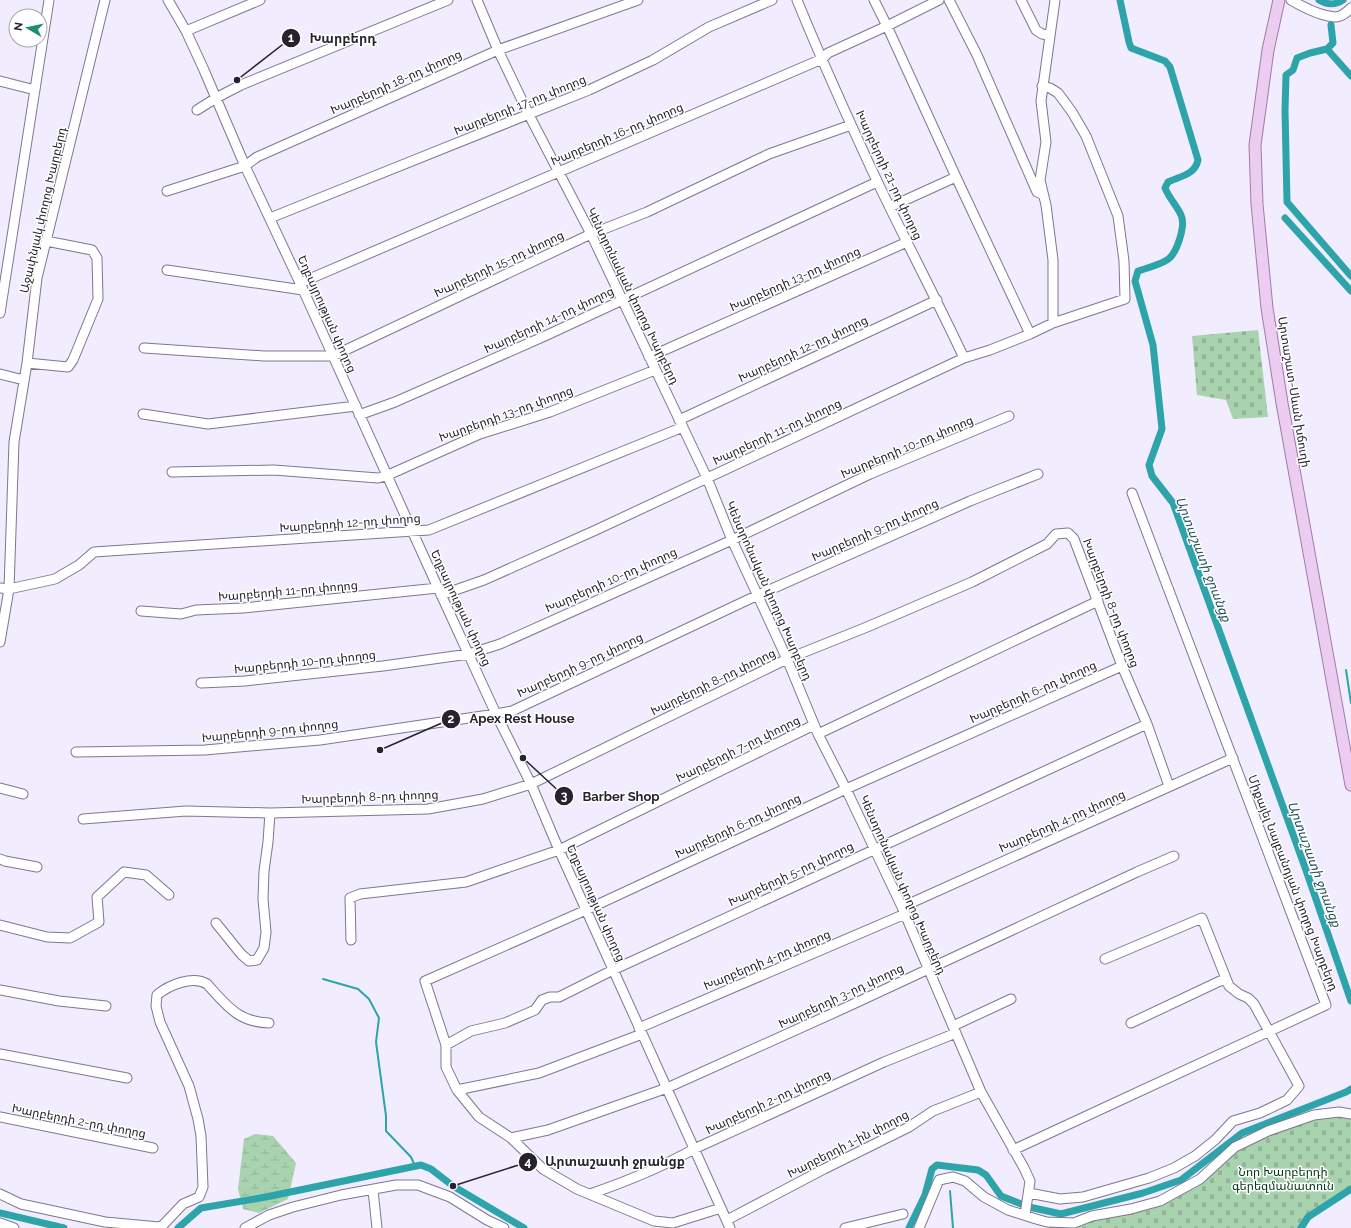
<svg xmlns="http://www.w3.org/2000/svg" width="1351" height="1228" viewBox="0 0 1351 1228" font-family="Raleway,'Noto Sans Armenian',sans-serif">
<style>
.wetland{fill:url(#wetland-marsh)}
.cemetery{fill:url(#cemetery-stones)}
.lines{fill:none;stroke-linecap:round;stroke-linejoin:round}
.stream{stroke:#2ca4aa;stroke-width:2}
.canal{stroke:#2ca4aa;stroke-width:7}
.minor-casing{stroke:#7f7691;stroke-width:11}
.major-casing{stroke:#a07ba8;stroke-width:13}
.minor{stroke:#fff;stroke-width:9}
.major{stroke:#edccf2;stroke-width:11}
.labels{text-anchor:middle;stroke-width:3;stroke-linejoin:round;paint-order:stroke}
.street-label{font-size:12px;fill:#27232e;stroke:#fff}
.park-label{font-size:12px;fill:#033614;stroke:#fff}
.water-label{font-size:13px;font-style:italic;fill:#225255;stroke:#fff}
.leader{fill:none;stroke:#27232e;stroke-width:1.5}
.callout-dot{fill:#27232e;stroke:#fff;stroke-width:1.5}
.mark-label{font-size:12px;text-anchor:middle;font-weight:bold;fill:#fff}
.callout-label{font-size:13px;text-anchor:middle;font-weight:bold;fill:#27232e;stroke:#fff;stroke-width:3;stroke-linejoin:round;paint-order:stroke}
</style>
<defs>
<pattern id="wetland-marsh" width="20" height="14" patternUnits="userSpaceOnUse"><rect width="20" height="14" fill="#a9d3af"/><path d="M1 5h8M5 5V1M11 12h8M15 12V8" fill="none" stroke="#91b597"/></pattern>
<pattern id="cemetery-stones" width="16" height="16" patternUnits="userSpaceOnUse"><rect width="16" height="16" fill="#a9d3af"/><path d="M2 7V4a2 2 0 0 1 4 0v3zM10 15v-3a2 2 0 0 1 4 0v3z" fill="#91b597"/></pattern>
</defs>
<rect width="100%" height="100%" fill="#f1ecfe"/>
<path class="wetland" d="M255 1134 273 1136 296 1163 288 1199 259 1213 243 1209 238 1189 244 1139Z"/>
<path class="cemetery" d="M1258 330 1268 417 1233 419 1226 400 1197 395 1192 336Z
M1345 1113 1351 1117V1190L1298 1228H1049V1225L1148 1206 1199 1182 1234 1146 1299 1122Z"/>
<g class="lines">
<path class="stream" d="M1346 670 1351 703
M323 979 358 989 369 999 379 1018 376 1042 386 1116V1131L411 1157 415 1166
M950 1191 953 1228"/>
<path class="canal" d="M1120 0 1129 42 1131 48 1165 61 1170 67 1198 160C1195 175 1180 176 1168 182L1165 188C1169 198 1177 206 1181 215 1186 225 1177 254 1167 260 1159 265 1147 268 1138 271L1135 281 1153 345 1162 429 1149 465 1152 476 1173 503 1307 873 1351 1001
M1319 0C1327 5 1336 5 1343 0
M1331 25 1333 43 1327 49 1310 53 1297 58 1293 70 1286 75 1285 110 1287 202 1351 276
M1327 49 1351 76
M1285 218 1351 291
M0 1213 64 1228
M178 1228 201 1208 266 1197 421 1165 431 1169 453 1186 524 1228
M909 1228 925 1195 932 1169 937 1165 978 1170 986 1175 1001 1196 1029 1207 1061 1214 1143 1193 1181 1180 1242 1133 1346 1092 1351 1089
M1301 1228 1308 1217 1351 1189"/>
<g class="minor-casing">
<path id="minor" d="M168 0 186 31 204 70 245 166 300 283 438 588 496 714 531 784 559 850 730 1228
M477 0 498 50 529 115 591 234 707 478 732 540 787 659 818 734 846 789 902 907 981 1092 1024 1168 1030 1181 1025 1215
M797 0C822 61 849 121 877 181 905 240 936 298 964 358
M874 0 887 26 956 177 1030 334
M949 0 977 55 1037 192 1042 194
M1021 0 1036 30 1042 34 1050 35
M1291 0C1303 7 1320 16 1335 17 1342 17 1347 12 1351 8
M186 31 260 0
M0 81 35 90
M197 110 216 98 241 85 448 0
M167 191 245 166 257 157 498 50 638 0
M890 207 956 177
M270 218 589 90 653 60 709 27 772 0
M167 270 303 290
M300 283 822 59 828 53 887 26 939 0
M0 313 49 0
M1053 323V260L1046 205 1040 180 1046 142 1041 101 1055 0
M144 348 264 356H333L591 234 647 212 769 154 851 125
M649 357 907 242
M27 363 68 367 73 360 98 299 97 258 92 250 46 241
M0 374 24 380
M143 414 208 424 356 406
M359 415 395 402 545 336 877 182
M679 420 937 300
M172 472 274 470 378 478 386 476 480 434 550 412 655 370
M0 588 9 589 55 579 79 565 94 552 429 530 683 427
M441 595 484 580 596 530 964 358 990 350 1030 334 1053 323 1125 299 1124 261 1118 216 1086 136 1072 112 1058 93 1050 88 1042 86
M141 611 181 614 196 610 243 608 438 588
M0 642 9 589 14 442 27 363 37 278 105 0
M201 683 245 681 383 666 469 654 500 644 732 540 870 474 1009 416
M818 734 1098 601
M76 752 205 750 320 740 496 714 512 711 758 595 970 501 1038 474
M0 788 23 794
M83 819 186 811 270 813 428 809 483 799 531 784 787 659 867 627 972 582 1047 544 1056 534 1068 533 1074 539 1122 666 1147 724 1169 786
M0 859 5 861 37 867
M902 907 1233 758
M216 923 241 954 249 961 257 960 264 948 266 932 263 899 264 871 268 842 270 813
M0 925 47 937 70 938 99 922 97 897 124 872 146 875 169 895
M351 940 350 898 360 894 466 882 559 850 814 725
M0 990 59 1001 106 1006
M1131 1023 1220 981 1226 980
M953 1026 1011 999
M639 1028 905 914
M446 1045 471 1031 505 1023 535 1010 542 1000 550 997H559L613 970 1147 724
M0 1054 127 1078
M457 1090 539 1073 642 1034
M0 1117 153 1148
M511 1138 548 1130 667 1088 849 1006 1137 872 1174 856
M1013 1150 1326 1005 1132 493
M373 1190 377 1228
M1029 1193 1060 1199 1083 1197 1149 1178 1174 1168 1195 1156 1215 1140 1233 1121 1260 1113 1287 1100 1299 1086 1254 1004 1248 998 1239 994 1229 986 1202 918 1105 959
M0 1194 21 1204 105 1222 159 1227 163 1225 183 1204 199 1197 203 1187 201 1136 198 1119 189 1086 160 1022 156 1006 157 995C169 985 193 975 207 984 227 1006 238 1022 269 1023
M590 1194C628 1181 660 1168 694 1149L884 1062 956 1033
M721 1208 673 1223 654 1221 577 1189 543 1169 511 1138 479 1117 457 1090 446 1067V1045L425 981 586 910 846 789 1122 666
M727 1220 824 1169 909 1127 933 1111 981 1092
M0 1223 14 1228
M245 1228 269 1215 293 1207 341 1195 396 1185H418L450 1197 487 1220 504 1228
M845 1228 903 1214
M919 1228 939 1180 953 1177 965 1181 984 1197 1008 1210 1036 1219 1047 1222 1074 1223 1092 1216 1131 1209 1160 1201 1200 1179 1235 1147 1268 1131 1314 1115 1339 1112 1351 1114"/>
</g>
<g class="major-casing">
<path id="major" d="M1279 0 1268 50 1255 145 1257 204 1267 308 1282 403 1351 785"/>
</g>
<use href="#minor" class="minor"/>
<use href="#major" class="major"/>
</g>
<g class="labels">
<g class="street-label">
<text transform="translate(396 82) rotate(-24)" y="4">Խարբերդի 18-րդ փողոց</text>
<text transform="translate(520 105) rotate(-22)" y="4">Խարբերդի 17-րդ փողոց</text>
<text transform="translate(617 134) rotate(-23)" y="4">Խարբերդի 16-րդ փողոց</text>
<text transform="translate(889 175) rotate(65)" y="4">Խարբերդի 21-րդ փողոց</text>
<text transform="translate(43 210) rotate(-77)" y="4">Աջափնյակ փողոց Խարբերդ</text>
<text transform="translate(499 264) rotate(-25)" y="4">Խարբերդի 15-րդ փողոց</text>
<text transform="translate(795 279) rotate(-24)" y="4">Խարբերդի 13-րդ փողոց</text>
<text transform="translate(633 296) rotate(64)" y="4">Կենտրոնական փողոց Խարբերդ</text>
<text transform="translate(327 314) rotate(66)" y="4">Եղբայրության փողոց</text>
<text transform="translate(549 320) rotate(-25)" y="4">Խարբերդի 14-րդ փողոց</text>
<text transform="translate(803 349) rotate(-25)" y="4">Խարբերդի 12-րդ փողոց</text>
<text transform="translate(1294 392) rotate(81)" y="4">Արտաշատ-Սևան խճուղի</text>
<text transform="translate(506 414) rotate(-20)" y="4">Խարբերդի 13-րդ փողոց</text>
<text transform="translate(777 432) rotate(-25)" y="4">Խարբերդի 11-րդ փողոց</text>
<text transform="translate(907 447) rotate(-23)" y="4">Խարբերդի 10-րդ փողոց</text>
<text transform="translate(350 523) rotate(-4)" y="4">Խարբերդի 12-րդ փողոց</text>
<text transform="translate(875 530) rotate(-24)" y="4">Խարբերդի 9-րդ փողոց</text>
<text transform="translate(611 580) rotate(-24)" y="4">Խարբերդի 10-րդ փողոց</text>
<text transform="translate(288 591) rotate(-5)" y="4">Խարբերդի 11-րդ փողոց</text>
<text transform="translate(769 591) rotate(66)" y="4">Կենտրոնական փողոց Խարբերդ</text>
<text transform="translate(1111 603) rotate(69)" y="4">Խարբերդի 8-րդ փողոց</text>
<text transform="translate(461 608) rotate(65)" y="4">Եղբայրության փողոց</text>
<text transform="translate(305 662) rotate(-6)" y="4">Խարբերդի 10-րդ փողոց</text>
<text transform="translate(580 665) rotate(-25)" y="4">Խարբերդի 9-րդ փողոց</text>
<text transform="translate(713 682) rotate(-26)" y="4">Խարբերդի 8-րդ փողոց</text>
<text transform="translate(1033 692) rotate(-24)" y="4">Խարբերդի 6-րդ փողոց</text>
<text transform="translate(270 731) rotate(-6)" y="4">Խարբերդի 9-րդ փողոց</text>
<text transform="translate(738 749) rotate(-26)" y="4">Խարբերդի 7-րդ փողոց</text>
<text transform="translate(370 797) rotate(-2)" y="4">Խարբերդի 8-րդ փողոց</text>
<text transform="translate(1062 821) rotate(-24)" y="4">Խարբերդի 4-րդ փողոց</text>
<text transform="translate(738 826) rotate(-25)" y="4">Խարբերդի 6-րդ փողոց</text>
<text transform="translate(791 874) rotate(-25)" y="4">Խարբերդի 5-րդ փողոց</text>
<text transform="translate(1293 883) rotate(69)" y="4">Միքայել Նալբանդյան փողոց Խարբերդ</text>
<text transform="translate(903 885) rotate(66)" y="4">Կենտրոնական փողոց Խարբերդ</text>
<text transform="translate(596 903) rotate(66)" y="4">Եղբայրության փողոց</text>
<text transform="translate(767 960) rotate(-23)" y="4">Խարբերդի 4-րդ փողոց</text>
<text transform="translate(841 996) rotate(-25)" y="4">Խարբերդի 3-րդ փողոց</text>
<text transform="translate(768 1102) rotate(-25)" y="4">Խարբերդի 2-րդ փողոց</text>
<text transform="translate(79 1121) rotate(11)" y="4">Խարբերդի 2-րդ փողոց</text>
<text transform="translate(848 1144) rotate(-27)" y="4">Խարբերդի 1-ին փողոց</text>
</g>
<g class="park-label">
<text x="1283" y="1176">Նոր Խարբերդի<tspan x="1283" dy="14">գերեզմանատուն</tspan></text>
</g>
<g class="water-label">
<text transform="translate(1204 559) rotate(69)" y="5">Արտաշատի ջրանցք</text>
<text transform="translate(1315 864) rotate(70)" y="5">Արտաշատի ջրանցք</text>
</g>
</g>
<path class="leader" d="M237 80L291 38M380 750L451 719M523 758L564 796M453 1186L528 1162"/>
<g class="callout-dot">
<circle cx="237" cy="80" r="4"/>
<circle cx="380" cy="750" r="4"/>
<circle cx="523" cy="758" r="4"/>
<circle cx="453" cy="1186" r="4"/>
<circle cx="291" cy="38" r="10"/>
<circle cx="451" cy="719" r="10"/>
<circle cx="564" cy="796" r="10"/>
<circle cx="528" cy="1162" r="10"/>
</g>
<g class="mark-label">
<text x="291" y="42">1</text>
<text x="451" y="723">2</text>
<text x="564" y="800">3</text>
<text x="528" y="1166">4</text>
</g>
<g class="callout-label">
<text x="343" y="43">Խարբերդ</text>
<text x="522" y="723">Apex Rest House</text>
<text x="621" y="801">Barber Shop</text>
<text x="615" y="1166">Արտաշատի ջրանցք</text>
</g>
<g transform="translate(28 28) rotate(279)"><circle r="19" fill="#ffffff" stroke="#a9a7ab"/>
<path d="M0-3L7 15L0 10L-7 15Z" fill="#1c8f71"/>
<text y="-6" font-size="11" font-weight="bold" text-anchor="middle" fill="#27232e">N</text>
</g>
</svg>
